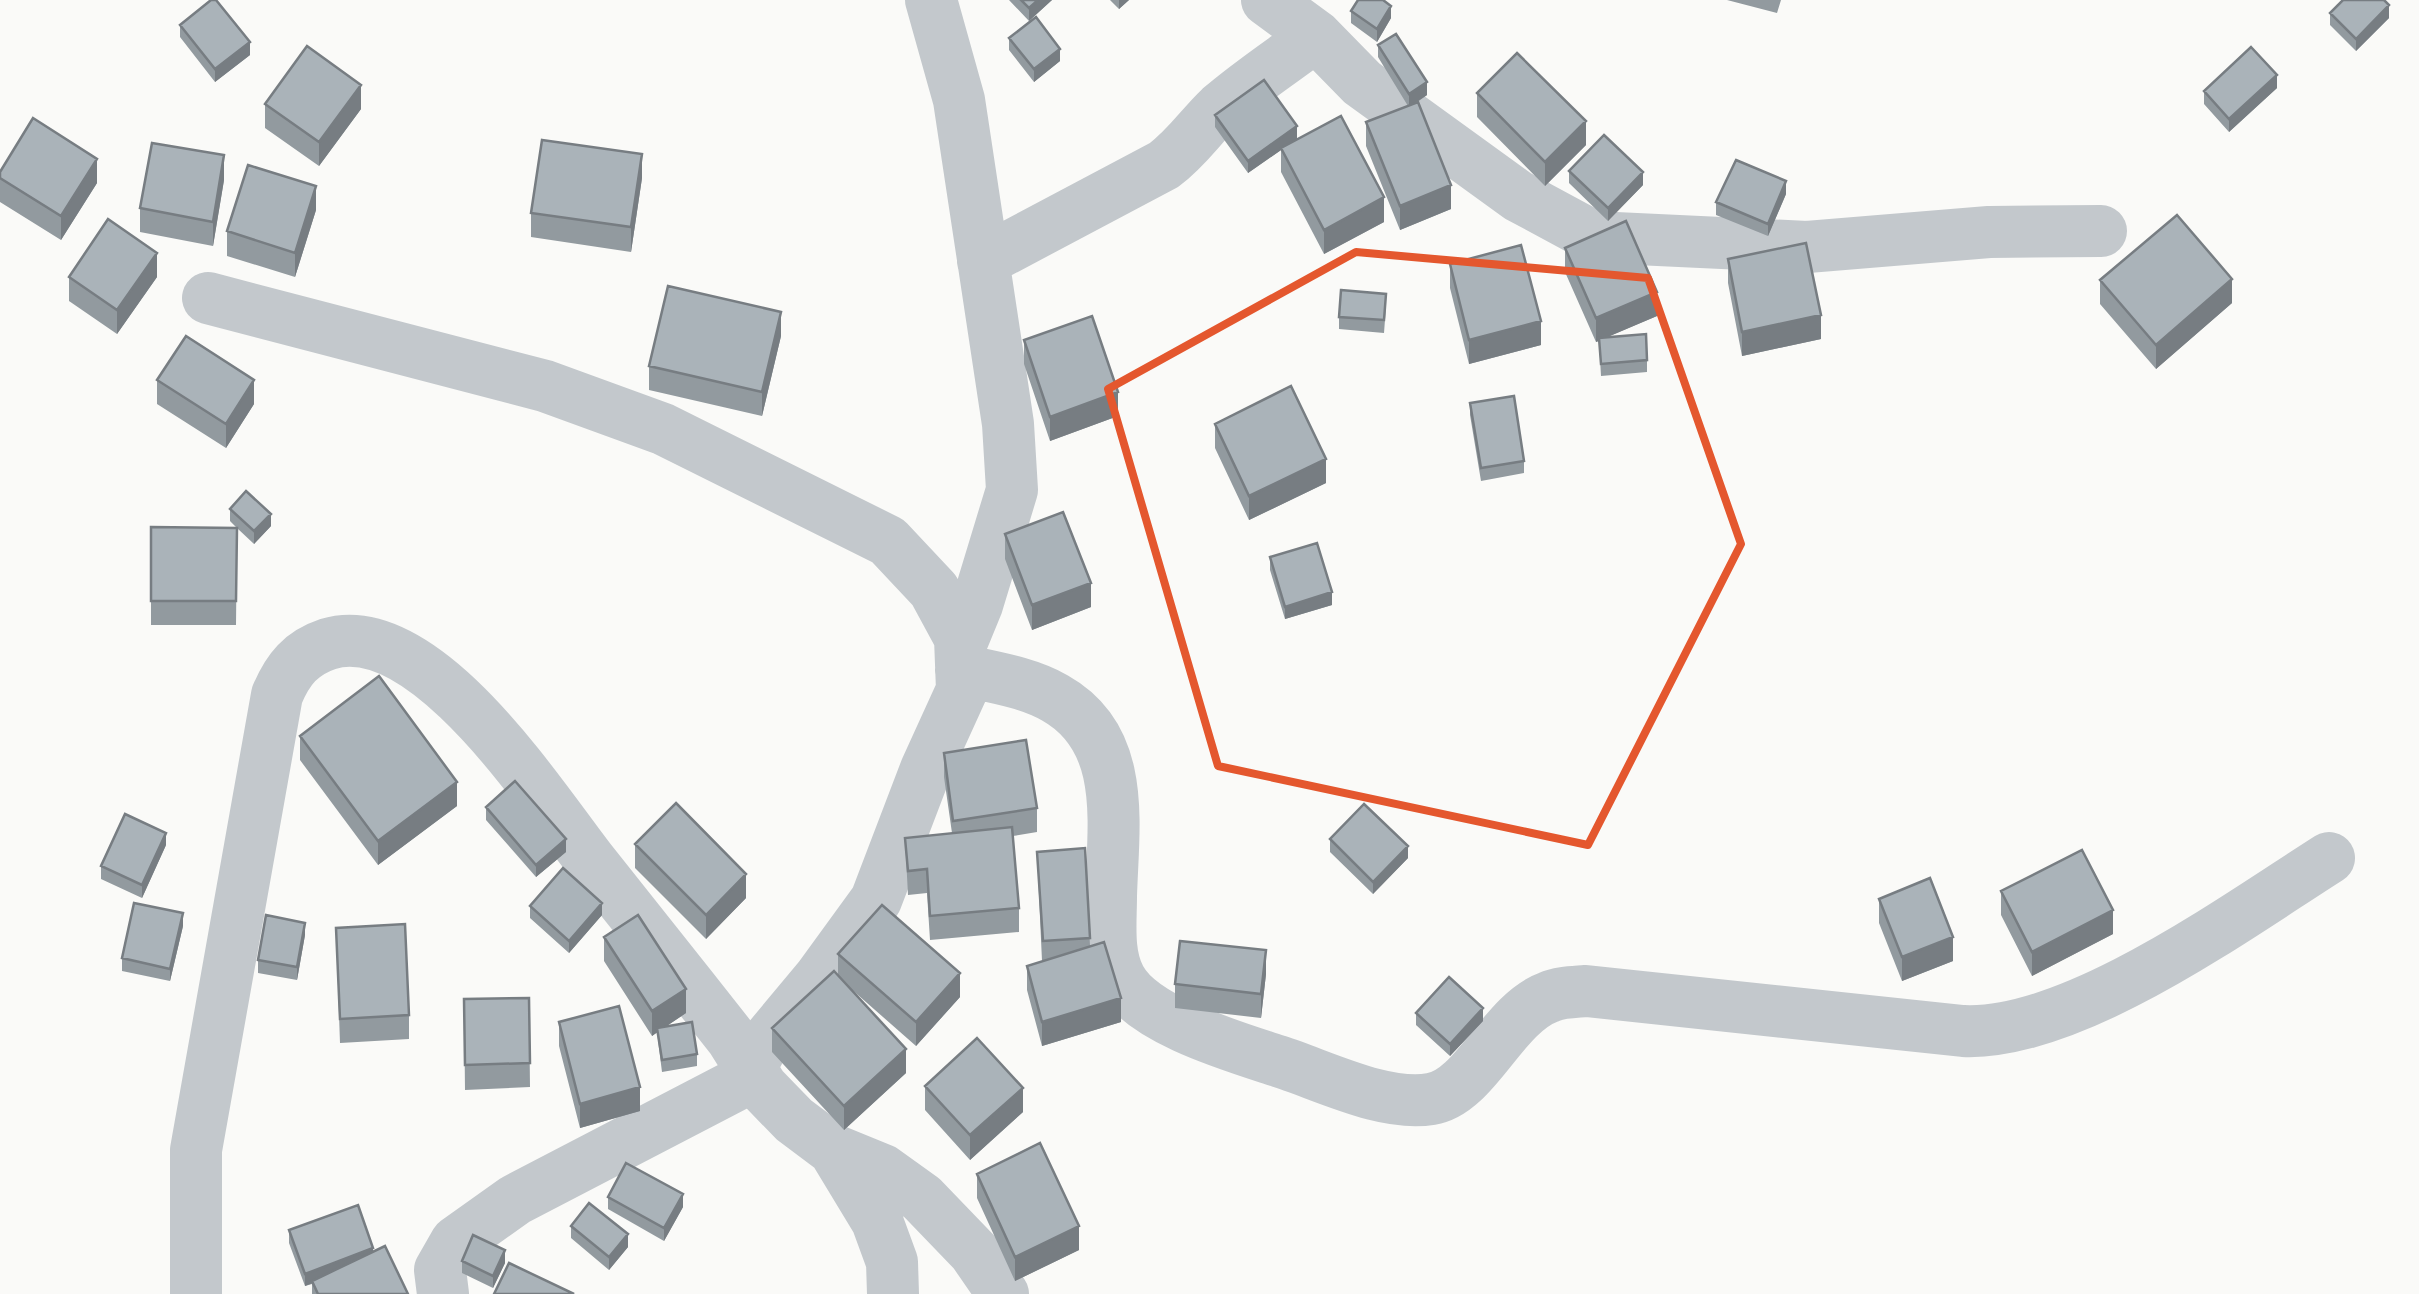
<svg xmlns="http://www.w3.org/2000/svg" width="2419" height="1294" viewBox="0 0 2419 1294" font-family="Manrope,sans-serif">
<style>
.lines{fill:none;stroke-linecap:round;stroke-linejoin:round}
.minor{stroke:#c3c8cc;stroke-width:52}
.wall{fill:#929a9f}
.shaded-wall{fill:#777d82}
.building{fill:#aab3b9;stroke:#777d82;stroke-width:2.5}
.marked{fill:none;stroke:#e4572e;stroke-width:8;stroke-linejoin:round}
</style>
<rect width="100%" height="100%" fill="#fafaf8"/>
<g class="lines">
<path class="minor" d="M931 0 959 100 1008 424 1012 490 977 605 961 644
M1267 0 1316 36 1362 83 1518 196 1594 237 1807 247 1989 232 2101 231
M983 261 1164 165C1188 147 1200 127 1220 108 1250 82 1284 60 1316 36
M208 298 545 386 663 429 888 541 934 590 960 638 962 690 926 769 876 900 820 977 761 1048 753 1063
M961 670C992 677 1027 682 1055 698 1128 739 1113 825 1111 896 1111 923 1107 953 1120 978 1142 1020 1235 1047 1278 1061 1322 1075 1384 1107 1431 1099 1476 1092 1502 1014 1549 997 1560 992 1575 992 1586 991L1963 1031C2073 1036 2236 917 2329 858
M834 1150 877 1221 892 1262 893 1294
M196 1294V1150L277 695C288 669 301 653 328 644 424 615 539 794 590 860 637 919 685 979 732 1039L762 1087 794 1120 834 1150 883 1170 922 1198 974 1252 1003 1294
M443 1294 440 1270 456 1242 515 1200 755 1075"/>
</g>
<path class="wall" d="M1009 0H1052L1029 21Z
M1110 0H1129L1119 9Z
M1727 0H1781L1777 13Z
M1351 11 1391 18 1377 42 1351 23Z
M2330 13 2389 18 2356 51 2330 25Z
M180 25 250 55 215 82 180 37Z
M1009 38 1060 61 1034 82 1009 50Z
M1378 45 1427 95 1416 103 1451 209 1400 230 1366 146V122L1408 106 1378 57Z
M2277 88 2229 132 2204 104V91Z
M1477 93 1586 145 1545 186 1477 117Z
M265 104 361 109 319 166 265 128Z
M1215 115 1297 139 1291 143 1384 222 1324 254 1281 172V150L1248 173 1215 127Z
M1569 171 1643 185 1608 221 1569 183Z
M0 172 97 183 61 240 0 202Z
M642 178 631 252 531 237V213Z
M224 180 213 246 140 232V208Z
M1786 194 1768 236 1716 215V202Z
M316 210 295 277 227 256V231Z
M1565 248 1657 316 1607 337 1647 360V372L1601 376 1599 341 1596 342 1565 272Z
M1728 259 1821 339 1742 356 1728 283Z
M1450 264 1541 345 1469 364 1450 288Z
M69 277H157L117 334 69 301Z
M2100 280 2232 303 2156 369 2100 304Z
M1386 306 1384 333 1339 329V317Z
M781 336 762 416 649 390V366Z
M1024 340 1118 416 1050 441 1024 364Z
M157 380 254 404 226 448 157 404Z
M1470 403 1524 461V473L1481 481 1470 415Z
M1215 424 1326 483 1249 520 1215 448Z
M230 509 271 526 254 544 237 528 236 625H151V527L237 528 230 521Z
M1005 534 1091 607 1032 630 1005 559Z
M1270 557 1332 605 1285 619 1270 570Z
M300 736 457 806 378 865 300 760Z
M944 753 1037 808V832L1013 836 1019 908V932L930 940 927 893 908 895 905 838 952 833 944 777Z
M486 807 566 852 536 877 486 820Z
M1330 839 1408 858 1373 894 1330 852Z
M635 844 746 898 706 939 635 868Z
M166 845 142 898 101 879V866Z
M1085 848 1090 946 1121 1022 1042 1046 1027 990V966L1042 961 1037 852Z
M2001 891 2113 934 2032 976 2001 915Z
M1879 899 1953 961 1902 981 1879 923Z
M530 906 602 915 569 953 530 918Z
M183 926 170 981 122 971V958Z
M336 928 409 1015V1039L340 1043Z
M305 935 297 980 258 973V960Z
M604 937 686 1013 665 1027 697 1054V1066L662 1072 657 1032 652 1036 604 961Z
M838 954 960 997 916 1046 850 988 906 1073 844 1130 772 1052V1028L838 976Z
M1266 974 1261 1018 1175 1008V984Z
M529 998 530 1087 465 1090 464 999Z
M1416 1013 1483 1021 1450 1056 1416 1025Z
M559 1022 640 1111 580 1128 559 1046Z
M925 1086 1023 1112 970 1160 925 1110Z
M977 1174 1079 1250 1015 1281 977 1198Z
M608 1197 683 1207 664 1241 608 1209Z
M571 1226 628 1247 609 1270 571 1238Z
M289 1230 373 1252 408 1294H312V1284L305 1286 289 1243Z
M462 1261 505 1263 493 1288 462 1273Z"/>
<path class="shaded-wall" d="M1038 0H1052L1029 21V8Z
M1119 0H1129L1119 9Z
M2389 5V18L2356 51V39Z
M1391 6V18L1377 42V29Z
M250 42V55L215 82V69Z
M1060 49V61L1034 82V69Z
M2277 75V88L2229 132V119Z
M1427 82V95L1409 107V94Z
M361 85V109L319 166V142Z
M1586 121V145L1545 186V162Z
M1297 126V139L1248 173V161Z
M642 154V178L631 252V227Z
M224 155V180L213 246V222Z
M97 159V183L61 240V216Z
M1643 172V185L1608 221V208Z
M1786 181V194L1768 236V224Z
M1451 185V209L1400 230V206Z
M316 186V210L295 277V253Z
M1384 197V222L1324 254V230Z
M157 253V277L117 334V310Z
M2232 279V303L2156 369V345Z
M1657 292V316L1596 342V318Z
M781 312V336L762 416V392Z
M1821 315V339L1742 356V332Z
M1541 321V345L1469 364V340Z
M254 380V404L226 448V424Z
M1118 392V416L1050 441V417Z
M1326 459V483L1249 520V496Z
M271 514V526L254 544V531Z
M1091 583V607L1032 630V605Z
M1332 592V605L1285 619V607Z
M457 782V806L378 865V841Z
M166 833V845L142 898V885Z
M566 839V852L536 877V865Z
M1408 846V858L1373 894V882Z
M746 874V898L706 939V915Z
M602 903V915L569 953V941Z
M2113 910V934L2032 976V952Z
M183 913V926L170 981V969Z
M305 923V935L297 980V967Z
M1953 937V961L1902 981V957Z
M1266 950V974L1261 1018V994Z
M960 973V997L916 1046V1022Z
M686 989V1013L652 1036V1011Z
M1121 998V1022L1042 1046V1022Z
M1483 1008V1021L1450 1056V1044Z
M906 1049V1073L844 1130V1106Z
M640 1087V1111L580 1128V1104Z
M1023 1088V1112L970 1160V1135Z
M683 1194V1207L664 1241V1228Z
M1079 1226V1250L1015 1281V1257Z
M628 1234V1247L609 1270V1257Z
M373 1248V1260L305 1286V1274Z
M505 1250V1263L493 1288V1276Z"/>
<path class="building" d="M211 0H216L250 42 215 69 180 25Z
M1021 0H1038L1029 8Z
M1358 0H1383L1391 6 1377 29 1351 11Z
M2343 0H2384L2389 5 2356 39 2330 13Z
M1036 17 1060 49 1034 69 1009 38Z
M1396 34 1427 82 1409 94 1378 45Z
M307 46 361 85 319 142 265 104Z
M2251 47 2277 75 2229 119 2204 91Z
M1517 53 1586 121 1545 162 1477 93Z
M1264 80 1297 126 1248 161 1215 115Z
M1418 102 1451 185 1400 206 1366 122Z
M1341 116 1384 197 1324 230 1281 148Z
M33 118 97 159 61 216 0 178V172Z
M1604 135 1643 172 1608 208 1569 171Z
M542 140 642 154 631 227 531 213Z
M152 143 224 155 213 222 140 208Z
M1736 160 1786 181 1768 224 1716 202Z
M248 165 316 186 295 253 227 231Z
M2177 215 2232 279 2156 345 2100 280Z
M108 219 157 253 117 310 69 277Z
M1626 221 1657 292 1596 318 1565 248Z
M1806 243 1821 315 1742 332 1728 259Z
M1521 245 1541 321 1469 340 1450 264Z
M668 286 781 312 762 392 649 366Z
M1341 290 1386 294 1384 320 1339 317Z
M1092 316 1118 392 1050 417 1024 340Z
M1646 334 1647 360 1601 364 1599 338Z
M186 336 254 380 226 424 157 380Z
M1291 386 1326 459 1249 496 1215 424Z
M1514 396 1524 461 1481 468 1470 403Z
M246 491 271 514 254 531 230 509Z
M1063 512 1091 583 1032 605 1005 534Z
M151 527 237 528 236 601H151Z
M1317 543 1332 592 1285 607 1270 557Z
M379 676 457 782 378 841 300 736Z
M1026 740 1037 808 953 821 944 753Z
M515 781 566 839 536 865 486 807Z
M676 803 746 874 706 915 635 844Z
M1364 804 1408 846 1373 882 1330 839Z
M125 814 166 833 142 885 101 866Z
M1012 827 1019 908 930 916 927 869 908 871 905 838Z
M1085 848 1090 938 1043 941 1037 852Z
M2082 850 2113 910 2032 952 2001 891Z
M563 868 602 903 569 941 530 906Z
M1930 878 1953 937 1902 957 1879 899Z
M134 903 183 913 170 969 122 958Z
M882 905 960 973 916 1022 838 954Z
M266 915 305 923 297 967 258 960Z
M638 915 686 989 652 1011 604 937Z
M405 924 409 1015 340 1019 336 928Z
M1180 941 1266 950 1261 994 1175 984Z
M1104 942 1121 998 1042 1022 1027 966Z
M834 971 906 1049 844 1106 772 1028Z
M1449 977 1483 1008 1450 1044 1416 1013Z
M529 998 530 1063 465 1065 464 999Z
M619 1006 640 1087 580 1104 559 1022Z
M692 1022 697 1054 662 1060 657 1028Z
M977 1038 1023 1088 970 1135 925 1086Z
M1040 1143 1079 1226 1015 1257 977 1174Z
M626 1163 683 1194 664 1228 608 1197Z
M589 1203 628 1234 609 1257 571 1226Z
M358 1205 373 1248 305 1274 289 1230Z
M473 1235 505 1250 493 1276 462 1261Z
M385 1246 408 1294H318L312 1281Z
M509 1263 574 1294H494Z"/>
<path class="marked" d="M1356 252 1648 278 1741 544 1588 845 1218 766 1108 389Z"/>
</svg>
